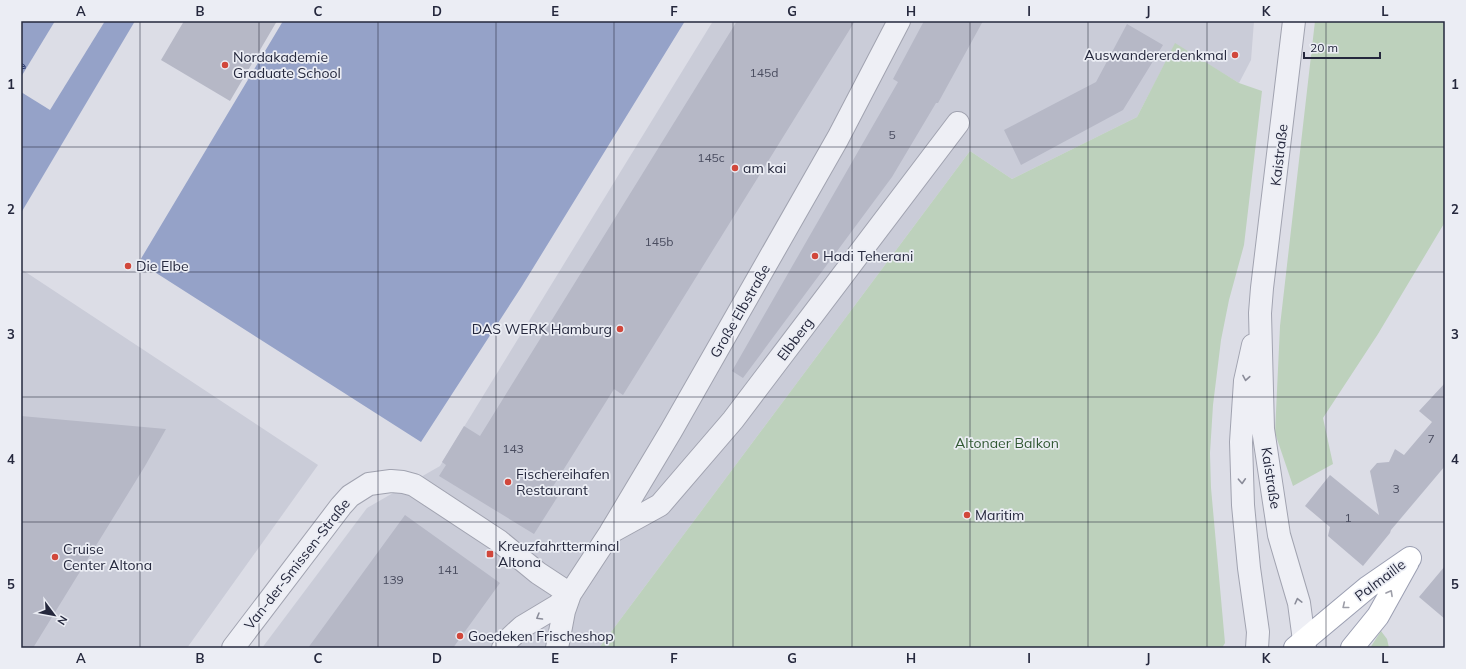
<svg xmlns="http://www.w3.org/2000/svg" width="1466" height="669" viewBox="0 0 1466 669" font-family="Mulish,sans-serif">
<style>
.built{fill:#caccd8}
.green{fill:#bdd1bc}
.water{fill:#95a2c8}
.pier{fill:#dcdde6}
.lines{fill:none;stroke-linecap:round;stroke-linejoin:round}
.ferry{stroke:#2f3d71;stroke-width:1;stroke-dasharray:5 4;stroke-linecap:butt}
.building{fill:#b6b8c6}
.minor-casing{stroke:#a1a3b0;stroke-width:24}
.major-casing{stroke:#9b9fb2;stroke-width:24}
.minor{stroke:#eeeff5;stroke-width:22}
.major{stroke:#fff;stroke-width:22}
.oneway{stroke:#8a8c99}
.oneway2{stroke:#9d9ea8}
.grid{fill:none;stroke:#25283d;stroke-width:1;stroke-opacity:0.55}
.poi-dot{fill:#d1473b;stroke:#ebedf4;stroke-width:1.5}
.labels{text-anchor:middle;stroke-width:3.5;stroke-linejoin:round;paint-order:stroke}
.number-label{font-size:12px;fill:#494c5f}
.poi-label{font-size:14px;fill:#25283d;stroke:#ebedf4;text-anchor:start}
.street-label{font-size:14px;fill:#25283d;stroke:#ebedf4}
.park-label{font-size:14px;fill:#325934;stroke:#ebedf4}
.neatline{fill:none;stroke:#25283d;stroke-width:1.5}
.grid-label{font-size:13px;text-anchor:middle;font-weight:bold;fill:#25283d}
</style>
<rect width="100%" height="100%" fill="#dcdde6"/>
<path class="built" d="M713 21H1254L1251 60 1239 83 1175 44 1137 117 1012 179 970 151 599 648H262L367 508 440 466Z
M21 269 318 465 187 648H21Z"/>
<path class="green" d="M1315 21H1445V222L1378 334 1323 418 1333 464 1293 486 1275 433 1280 326Z
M1175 43 1239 83 1262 91 1244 245 1229 300 1221 340 1213 405 1210 453 1211 488 1225 643 1222 648H599L970 151 1012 179 1137 117Z
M1381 631 1387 639 1389 648H1370Z"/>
<path class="water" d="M21 21H135L21 213Z
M283 21H685L522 286 421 442 139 262Z"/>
<path class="pier" d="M55 21H105L50 110 21 92V77Z"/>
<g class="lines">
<path class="ferry" d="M21 63 27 67
M21 66 26 67
M21 69 26 68"/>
</g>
<path class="building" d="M184 21H277L230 101 161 60Z
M737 21H855L623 395 614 389 552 488 560 493 534 534 439 476 446 465 442 462 464 426 480 436Z
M924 21H983L938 103H936L892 177 743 378 732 371 898 82 893 79Z
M1127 24 1163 45 1123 110 1021 165 1004 130 1096 82Z
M1445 383V466L1391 530 1390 533 1363 566 1328 536 1330 527 1305 506 1330 475 1379 515 1370 471 1377 463 1389 462 1395 449 1404 455 1432 422 1419 411Z
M21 416 166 429 145 466 33 648H21Z
M405 515 500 583 453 648H308Z
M1445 566V619L1419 597Z"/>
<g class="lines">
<g class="minor-casing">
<path id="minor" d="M1294 21 1262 288 1260 313 1263 429 1279 535 1299 603 1305 648
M1253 345 1245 381 1241 442 1243 505 1249 568 1258 632 1257 648
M611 532 660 505 733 420 958 123
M233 648 341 506 350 496 369 484 391 481 403 482 414 485 499 541 538 573 570 594
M503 648 509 639 522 627 557 606 570 594
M557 648 564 611 570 594 610 533 671 431 838 138 899 21"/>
</g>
<g class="major-casing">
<path id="major" d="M1295 648 1368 587 1410 558
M1352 648 1378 616 1408 562"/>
</g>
<use href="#minor" class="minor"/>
<use href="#major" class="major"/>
</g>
<defs><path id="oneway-chevron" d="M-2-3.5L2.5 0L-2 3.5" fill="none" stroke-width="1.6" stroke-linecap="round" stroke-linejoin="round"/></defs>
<g class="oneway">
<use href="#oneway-chevron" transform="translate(1246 378) rotate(100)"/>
<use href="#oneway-chevron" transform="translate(1242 481) rotate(87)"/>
<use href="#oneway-chevron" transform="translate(1298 601) rotate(-104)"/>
<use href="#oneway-chevron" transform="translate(539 617) rotate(150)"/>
</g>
<g class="oneway2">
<use href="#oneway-chevron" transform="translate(1390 593) rotate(-61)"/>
<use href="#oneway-chevron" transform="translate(1345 606) rotate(141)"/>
</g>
<path class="grid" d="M140 21V648M259 21V648M378 21V648M496 21V648M614 21V648M733 21V648M852 21V648M970 21V648M1088 21V648M1207 21V648M1326 21V648M21 147H1445M21 272H1445M21 397H1445M21 522H1445"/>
<g class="poi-dot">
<circle cx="1235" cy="55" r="4"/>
<circle cx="225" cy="65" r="4"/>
<circle cx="735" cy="168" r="4"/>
<circle cx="815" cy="256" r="4"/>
<circle cx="128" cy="266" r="4"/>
<circle cx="620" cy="329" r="4"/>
<circle cx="508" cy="482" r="4"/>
<circle cx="967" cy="515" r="4"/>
<rect x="486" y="550" width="8" height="8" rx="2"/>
<circle cx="55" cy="557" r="4"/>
<circle cx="460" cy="636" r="4"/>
</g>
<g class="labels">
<g class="number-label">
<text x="764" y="77">145d</text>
<text x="892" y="139">5</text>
<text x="711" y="162">145c</text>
<text x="659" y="246">145b</text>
<text x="1431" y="443">7</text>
<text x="513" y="453">143</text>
<text x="1396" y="493">3</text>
<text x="1348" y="522">1</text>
<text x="448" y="574">141</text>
<text x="393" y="584">139</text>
</g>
<g class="poi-label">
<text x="1227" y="60" text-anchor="end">Auswandererdenkmal</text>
<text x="233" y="62">Nordakademie<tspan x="233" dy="16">Graduate School</tspan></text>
<text x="743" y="173">am kai</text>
<text x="823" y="261">Hadi Teherani</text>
<text x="136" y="271">Die Elbe</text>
<text x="612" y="334" text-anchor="end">DAS WERK Hamburg</text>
<text x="516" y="479">Fischereihafen<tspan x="516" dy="16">Restaurant</tspan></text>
<text x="975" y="520">Maritim</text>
<text x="498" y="551">Kreuzfahrtterminal<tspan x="498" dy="16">Altona</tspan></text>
<text x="63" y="554">Cruise<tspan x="63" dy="16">Center Altona</tspan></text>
<text x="468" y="641">Goedeken Frischeshop</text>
</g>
<g class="street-label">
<text transform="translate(1279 155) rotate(-83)" y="5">Kaistraße</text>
<text transform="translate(740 311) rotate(-60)" y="5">Große Elbstraße</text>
<text transform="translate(795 339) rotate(-53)" y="5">Elbberg</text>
<text transform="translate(1271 478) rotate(81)" y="5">Kaistraße</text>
<text transform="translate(297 564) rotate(-52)" y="5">Van-der-Smissen-Straße</text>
<text transform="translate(1380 580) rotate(-37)" y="5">Palmaille</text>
</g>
<g class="park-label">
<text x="1007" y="448">Altonaer Balkon</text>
</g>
</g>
<rect width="1466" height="669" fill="none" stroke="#ebedf4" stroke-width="44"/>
<g transform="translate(54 615) rotate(122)" stroke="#ebedf4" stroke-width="3" paint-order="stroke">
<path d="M0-3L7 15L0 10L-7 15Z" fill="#25283d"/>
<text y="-6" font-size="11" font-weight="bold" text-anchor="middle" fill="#25283d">N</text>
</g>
<path d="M1304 52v6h76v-6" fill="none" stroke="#25283d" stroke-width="2"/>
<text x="1310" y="52" font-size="12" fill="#25283d" stroke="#ebedf4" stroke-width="3" paint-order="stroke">20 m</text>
<rect x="22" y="22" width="1422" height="625" class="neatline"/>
<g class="grid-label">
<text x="81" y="16">A</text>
<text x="200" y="16">B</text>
<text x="318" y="16">C</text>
<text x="437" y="16">D</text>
<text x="555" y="16">E</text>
<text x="674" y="16">F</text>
<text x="792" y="16">G</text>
<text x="911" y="16">H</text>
<text x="1029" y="16">I</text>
<text x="1148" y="16">J</text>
<text x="1266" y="16">K</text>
<text x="1385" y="16">L</text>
<text x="11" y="89">1</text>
<text x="1455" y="89">1</text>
<text x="11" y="214">2</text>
<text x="1455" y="214">2</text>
<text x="11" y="339">3</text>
<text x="1455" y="339">3</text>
<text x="11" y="464">4</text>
<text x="1455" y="464">4</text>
<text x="11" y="589">5</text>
<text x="1455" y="589">5</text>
<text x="81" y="663">A</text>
<text x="200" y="663">B</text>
<text x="318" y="663">C</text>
<text x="437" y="663">D</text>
<text x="555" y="663">E</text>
<text x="674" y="663">F</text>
<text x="792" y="663">G</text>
<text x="911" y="663">H</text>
<text x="1029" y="663">I</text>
<text x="1148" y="663">J</text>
<text x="1266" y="663">K</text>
<text x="1385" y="663">L</text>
</g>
</svg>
